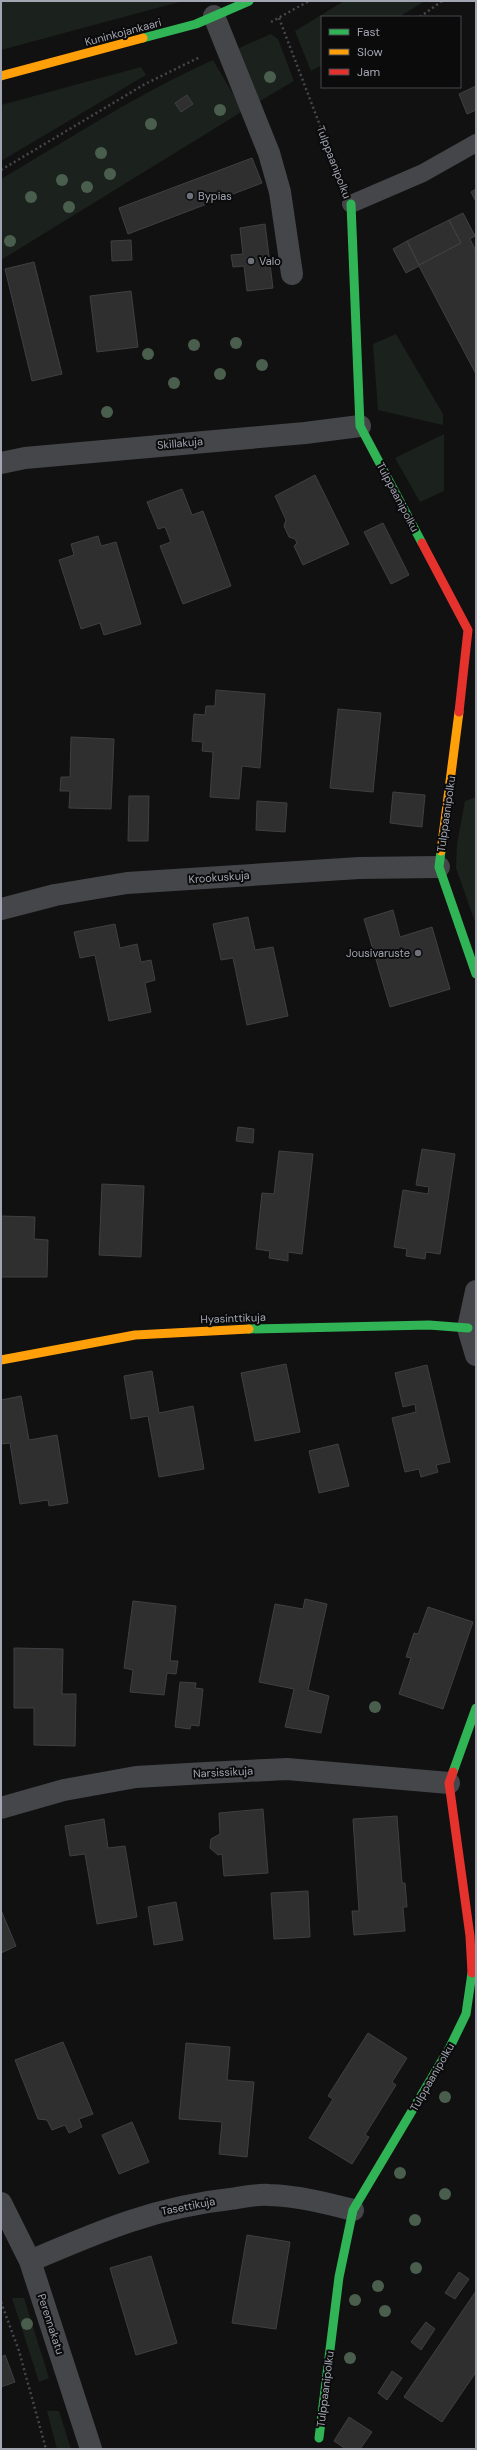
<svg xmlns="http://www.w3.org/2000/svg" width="477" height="2450" viewBox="0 0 477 2450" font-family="'DM Sans',sans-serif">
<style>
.green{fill:#1b211c}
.building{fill:#2f2f30;stroke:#404044}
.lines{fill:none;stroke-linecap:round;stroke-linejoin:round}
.path{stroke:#47474b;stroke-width:2.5;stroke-dasharray:2 3;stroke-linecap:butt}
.lane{stroke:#454649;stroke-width:18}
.street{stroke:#454649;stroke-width:22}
.fast{stroke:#30b455;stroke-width:9}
.slow{stroke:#ff9f0a;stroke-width:9}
.jam{stroke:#e5322d;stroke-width:9}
.tree{fill:#4a5e4d}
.poi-dot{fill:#6f717a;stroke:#0b0b0c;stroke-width:1.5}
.labels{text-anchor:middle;stroke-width:4;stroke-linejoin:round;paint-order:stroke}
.street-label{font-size:11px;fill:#a2a5b2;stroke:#0b0b0c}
.poi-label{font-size:11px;fill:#a2a5b2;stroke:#0b0b0c;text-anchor:start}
</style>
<rect width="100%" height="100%" fill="#111"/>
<path class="green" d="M1 1H183L1 50Z
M344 1H425L399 17H322V65L311 71 295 31Z
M271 34 278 39 294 81 255 104 239 48Z
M213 60 243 111 1 260V179C71 138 139 93 213 60Z
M141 67 146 75 1 161V105Z
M396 334 443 414V425L378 410 373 344Z
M444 434V491L420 502 395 458Z
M476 797V925L456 868 457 844 465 801Z
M12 2298H24L49 2378 39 2382Z
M47 2411H59L71 2449H57Z"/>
<path class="building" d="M476 86V110L467 114 459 94Z
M187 95 193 104 181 112 175 103Z
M252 158 262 183 128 234 119 208Z
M476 189V202L471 192Z
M463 213 475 236 470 239 476 251V374L419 266 406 273 393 249 407 241 419 265 461 243 449 220Z
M449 220 461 243 419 265 407 241Z
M265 224 273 288 247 291 244 266 233 267 231 255 243 254 240 228Z
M131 240 132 260 112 261 111 241Z
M34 262 62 374 32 381 5 269Z
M131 291 138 347 97 352 90 296Z
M315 475 349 544 303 565 294 546 297 543 295 539 289 537 284 526 286 520 275 496Z
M182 489 192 515 203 511 231 586 183 604 160 546 171 542 165 527 158 529 147 502Z
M383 523 409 575 391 584 364 532Z
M98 536 101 546 116 542 141 624 104 635 100 623 81 629 59 560 74 555 71 544Z
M216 690 265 694 260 768 242 766 239 799 210 797 213 752 202 751 203 742 192 741 194 714 205 715 206 706H215Z
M338 709 381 713 373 792 330 788Z
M71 737 114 739 111 809 69 808 70 791H60L61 777H70Z
M393 792 425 795 422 827 390 823Z
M129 796H149L148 841H128Z
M257 801 287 803 285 832 256 830Z
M393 910 400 937 432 927 450 989 390 1007 364 919Z
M248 917 255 950 273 947 288 1016 247 1025 233 958 221 960 213 924Z
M115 924 120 948 137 944 141 962 151 960 155 980 145 983 151 1012 109 1021 95 955 80 958 74 932Z
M238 1127 254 1129 253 1143 236 1141Z
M422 1149 455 1154 440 1254 426 1252 425 1259 406 1256 407 1249 394 1247 403 1190 428 1194 429 1187 416 1185Z
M279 1151 313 1154 302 1254 288 1252V1261L269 1258 270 1251 256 1249 262 1193 274 1194Z
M102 1184 144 1186 141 1257 99 1255Z
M1 1216 35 1217 34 1239 48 1240 47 1277H1Z
M286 1364 300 1432 255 1441 241 1373Z
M427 1365 450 1462 436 1465 438 1472 421 1477 419 1469 405 1472 392 1418 416 1412 415 1404 403 1407 395 1373Z
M152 1371 159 1413 193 1406 204 1469 159 1477 148 1416 131 1419 124 1376Z
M21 1396 29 1440 57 1435 68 1503 49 1506 48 1500 20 1504 10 1443 1 1444V1400Z
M338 1444 349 1486 319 1493 309 1451Z
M305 1599 327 1604 308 1690 329 1696 321 1733 285 1727 294 1689 259 1682 275 1604 303 1609Z
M133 1601 176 1606 170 1661H178L176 1674 167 1673 164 1695 130 1692 133 1670 124 1668Z
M428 1607 473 1622 443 1709 399 1694 411 1658 406 1657 414 1633 418 1634Z
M14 1648 63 1649 62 1694H76L75 1746 34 1745V1708H14Z
M180 1682 196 1683 195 1688 203 1689 199 1726 191 1725 190 1729 175 1727Z
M263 1809 268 1873 224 1876 222 1854 218 1855 210 1848 211 1839 220 1834 219 1813Z
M397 1816 402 1883H405L407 1907H403L405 1931 354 1935 352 1911H359L353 1819Z
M104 1819 108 1848 125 1846 137 1917 97 1924 85 1854 70 1856 65 1826Z
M308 1891 310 1937 274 1939 271 1893Z
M176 1902 183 1940 154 1945 148 1907Z
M1 1910 16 1946 1 1953Z
M368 2033 407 2058 392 2082 396 2085 365 2135 369 2137 352 2164 309 2138 333 2099 328 2096Z
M63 2042 93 2114 79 2119 82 2127 69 2133 65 2125 52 2130 47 2120 38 2119 15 2060Z
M186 2043 230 2047 227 2080 254 2082 247 2157 219 2154 222 2122 179 2119Z
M132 2122 149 2162 119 2174 102 2135Z
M247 2235 290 2242 276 2329 232 2323Z
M151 2256 177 2343 136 2355 110 2268Z
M459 2272 469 2279 455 2299 445 2293Z
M476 2291V2372L442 2422 404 2397Z
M426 2322 435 2329 421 2350 411 2342Z
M5 2355 15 2382 1 2387V2357Z
M392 2371 402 2378 387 2400 378 2393Z
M349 2417 372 2432 360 2449H346L334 2441Z"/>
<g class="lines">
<path class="path" d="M420 17 442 1
M279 18 340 178
M271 22 309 1
M1 170 145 84 200 57
M1 2302 19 2351 46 2449"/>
<path class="lane" d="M351 204 423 173 476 143"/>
<path class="street" d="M214 16 269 153 280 192 292 274
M1 463 25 458 305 433 360 426
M1 909 55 895 127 883 359 868 439 867
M476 1291 468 1328 476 1355
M1 1808 64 1790 136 1777 206 1773 287 1769 449 1783
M1 2203 30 2261 91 2449
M30 2261C98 2232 155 2207 230 2199 243 2197 257 2194 269 2195 298 2196 326 2203 353 2210"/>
<path class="fast" d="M143 38 196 24 249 1
M351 204 360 426 422 543
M441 851 439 867 476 974
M249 1329 429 1325 468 1328
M453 1772 476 1708
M319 2438 339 2277 353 2210 450 2047 466 2014 472 1973"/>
<path class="slow" d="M1 76 143 38
M441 851 459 712
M1 1360 135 1335 249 1329"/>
<path class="jam" d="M422 543 468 630 459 712
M453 1772 449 1783 470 1936 472 1973"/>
</g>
<g class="tree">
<circle cx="270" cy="77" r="6"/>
<circle cx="220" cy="110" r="6"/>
<circle cx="151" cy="124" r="6"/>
<circle cx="101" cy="153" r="6"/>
<circle cx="110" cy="174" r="6"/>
<circle cx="62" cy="180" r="6"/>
<circle cx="87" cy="187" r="6"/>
<circle cx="31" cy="197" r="6"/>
<circle cx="69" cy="207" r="6"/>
<circle cx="10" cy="241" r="6"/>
<circle cx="236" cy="343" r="6"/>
<circle cx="194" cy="345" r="6"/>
<circle cx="148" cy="354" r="6"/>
<circle cx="262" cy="365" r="6"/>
<circle cx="220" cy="374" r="6"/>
<circle cx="174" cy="383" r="6"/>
<circle cx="107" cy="412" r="6"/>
<circle cx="375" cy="1707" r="6"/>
<circle cx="445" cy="2097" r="6"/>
<circle cx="400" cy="2173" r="6"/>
<circle cx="445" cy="2194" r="6"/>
<circle cx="415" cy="2220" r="6"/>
<circle cx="416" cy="2268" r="6"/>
<circle cx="378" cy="2286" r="6"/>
<circle cx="355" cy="2300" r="6"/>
<circle cx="385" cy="2311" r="6"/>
<circle cx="27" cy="2324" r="6"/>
<circle cx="350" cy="2358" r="6"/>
</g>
<g class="poi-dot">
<circle cx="190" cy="196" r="4"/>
<circle cx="251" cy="261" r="4"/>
<circle cx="418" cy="953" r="4"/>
</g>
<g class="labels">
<g class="street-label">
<text transform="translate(123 32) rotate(-15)" y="4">Kuninkojankaari</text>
<text transform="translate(334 162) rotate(69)" y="4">Tulppaanipolku</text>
<text transform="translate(180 443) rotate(-5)" y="4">Skillakuja</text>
<text transform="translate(398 497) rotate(62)" y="4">Tulppaanipolku</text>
<text transform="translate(446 814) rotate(-82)" y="4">Tulppaanipolku</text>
<text transform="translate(219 877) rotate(-4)" y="4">Krookuskuja</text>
<text transform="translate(233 1318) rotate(-2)" y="4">Hyasinttikuja</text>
<text transform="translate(223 1772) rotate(-3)" y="4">Narsissikuja</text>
<text transform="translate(432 2077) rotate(-60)" y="4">Tulppaanipolku</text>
<text transform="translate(188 2206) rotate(-11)" y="4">Tasettikuja</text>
<text transform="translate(51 2324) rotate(72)" y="4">Perennakatu</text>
<text transform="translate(325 2389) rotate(-83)" y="4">Tulppaanipolku</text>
</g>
<g class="poi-label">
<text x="198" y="200">Bypias</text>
<text x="259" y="265">Valo</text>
<text x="410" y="957" text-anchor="end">Jousivaruste</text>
</g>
</g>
<rect width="477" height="2450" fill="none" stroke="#a2a5b2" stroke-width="4"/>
<rect x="321" y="16" width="140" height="72" fill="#0b0b0c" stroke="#47494e"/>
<rect x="329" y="29" width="20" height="6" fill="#30b455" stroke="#47494e"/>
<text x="357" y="36" font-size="12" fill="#a2a5b2">Fast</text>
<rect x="329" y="49" width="20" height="6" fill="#ff9f0a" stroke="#47494e"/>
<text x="357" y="56" font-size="12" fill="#a2a5b2">Slow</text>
<rect x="329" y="69" width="20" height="6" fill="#e5322d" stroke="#47494e"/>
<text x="357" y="76" font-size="12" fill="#a2a5b2">Jam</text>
</svg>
